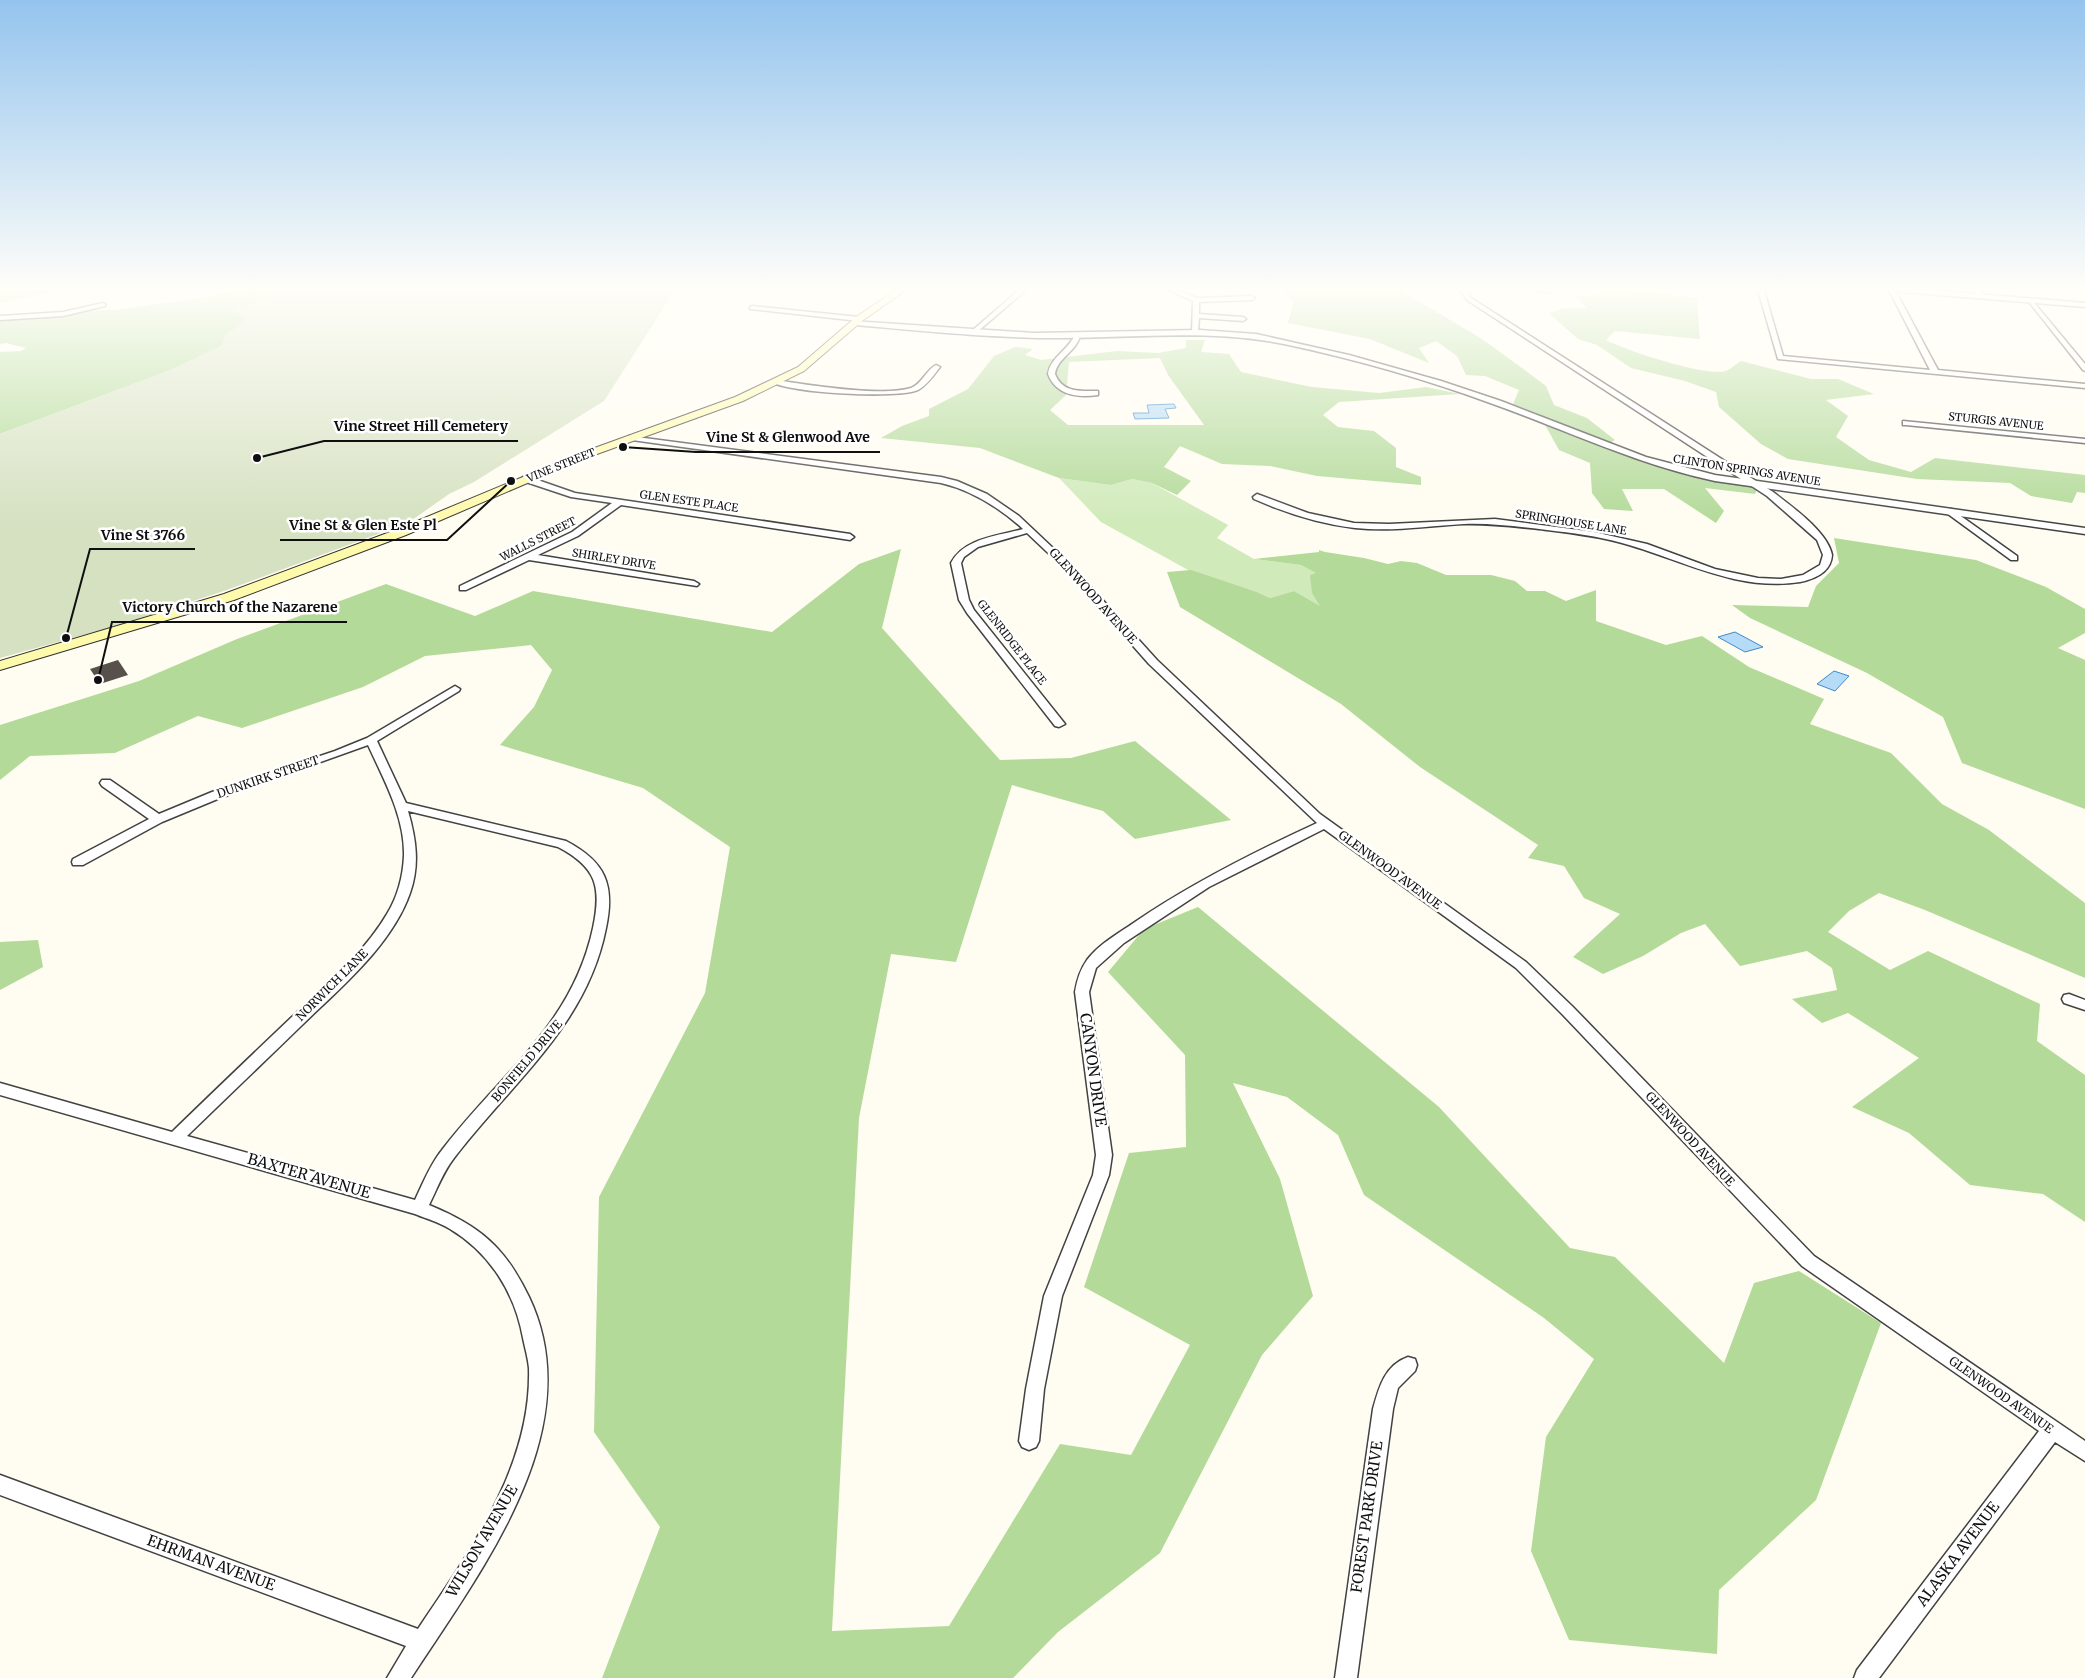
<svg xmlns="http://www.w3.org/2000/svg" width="2085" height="1678" viewBox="0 0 2085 1678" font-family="Merriweather,serif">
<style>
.green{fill:#d0eaba}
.forest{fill:#b3da99;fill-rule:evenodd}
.cemetery{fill:#d5e1c1}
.water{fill:#b6dbf6;stroke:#3d8ccd}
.building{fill:#58514b}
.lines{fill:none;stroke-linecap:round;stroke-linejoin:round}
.minor-casing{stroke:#424242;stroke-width:3}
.tertiary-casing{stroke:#424242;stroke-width:3}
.secondary-casing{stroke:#313131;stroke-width:2}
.minor{fill:#fff;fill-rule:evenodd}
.tertiary{fill:#fff;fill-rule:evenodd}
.secondary{fill:#fefaac;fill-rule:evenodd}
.labels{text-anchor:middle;stroke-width:5;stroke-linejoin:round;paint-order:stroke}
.far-street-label{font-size:11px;fill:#0f0f0f;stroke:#fff}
.street-label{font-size:12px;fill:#0f0f0f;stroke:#fff}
.near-street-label{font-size:15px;fill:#0f0f0f;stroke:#fff}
.leader{fill:none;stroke:#0f0f0f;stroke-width:2}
.callout-dot{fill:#0f0f0f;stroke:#fff;stroke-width:2}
.callout-label{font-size:14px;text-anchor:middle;font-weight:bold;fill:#0f0f0f;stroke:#fff;stroke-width:5;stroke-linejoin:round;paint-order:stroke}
</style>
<rect width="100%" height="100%" fill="#fffdf1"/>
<path class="green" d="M1059 478 1111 485 1132 479 1152 483 1228 525 1217 538 1254 559 1301 565 1317 573 1321 607 1294 591 1270 598 1257 592 1190 571 1101 522Z"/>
<path class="forest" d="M0 290H59L0 303Z
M232 290H293L233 309 247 319 225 336 222 346 171 370 0 434V352L21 351 26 348 6 343 0 344V319L71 314 95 310H115L213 296Z
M1282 290H1400L1482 339 1522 368 1546 386 1554 405 1587 418 1615 440 1604 446 1654 464 1759 484 1755 494 1705 488 1724 511 1716 523 1664 489H1622L1633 511 1604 509 1592 493 1590 463 1559 450 1539 414 1513 404 1519 390 1485 376 1466 375 1457 356 1436 341 1419 348 1429 363 1370 339 1288 323 1294 301Z
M1599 290H1633L1697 298 1700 339 1615 331 1606 340C1624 350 1707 377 1725 371 1730 370 1736 364 1741 361L1811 379H1838L1874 394 1826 400 1848 416 1836 437 1869 460 1911 472 1935 458 2085 475V493L2077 492 2072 503 2031 496 2010 483 1917 479 1788 459 1761 444 1719 407 1716 392 1685 381 1631 368 1597 345 1578 339 1549 313 1564 308H1587L1575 296 1601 295Z
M1186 340H1205L1201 352 1229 354 1241 372 1312 387 1379 393 1426 387 1460 394 1339 402 1323 415 1338 427 1374 431 1396 448V467L1421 477V485L1317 476 1270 466 1222 464 1180 446 1164 467 1191 481 1177 495 1152 483 1132 479 1111 485 1059 478 980 448 881 438 902 426 929 416V409L968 389 994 356 1015 347 1033 349 1025 355 1041 360 1117 351 1158 353 1186 348ZM1160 358 1168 375 1204 425H1068L1050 410 1066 395 1069 362Z
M1834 538 1976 560 2046 587 2085 609V633L2058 648 2085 660V809L1962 763 1943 717 1867 673 1750 618 1732 605 1808 607 1816 586 1839 563Z
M901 549 882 628 1000 760 1071 758 1135 741 1231 820 1135 839 1103 811 1012 785 956 962 891 954 859 1118 832 1631 949 1626 1060 1444 1131 1455 1190 1345 1084 1287 1129 1153 1186 1147 1185 1055 1108 972 1144 929 1198 907 1439 1107 1570 1248 1615 1257 1724 1363 1754 1283 1799 1271 1881 1323 1816 1500 1719 1590 1717 1654 1569 1640 1531 1551 1546 1437 1594 1359 1544 1318 1364 1195 1338 1135 1287 1097 1233 1083 1280 1179 1313 1296 1262 1355 1160 1553 1058 1632 1013 1678H602L660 1527 594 1432 599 1197 705 993 730 847 643 788 500 745 534 707 552 670 531 645 425 656 363 687 242 728 198 716 115 753 30 756 0 780V725L139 681 237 639 386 584 475 616 533 591 772 632 859 564Z
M1319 550 1325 552 1364 558 1388 564 1401 561 1417 563 1446 575H1491L1515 581 1527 591H1545L1566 601 1596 590V621L1666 645 1702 636 1749 667 1824 699 1810 724 1891 753 1942 804 1989 830 2085 903V978L1925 910 1879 893 1849 911 1828 932 1890 970 1928 951 2040 1004 2037 1041 2085 1075V1222L2043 1194 1970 1185 1909 1133 1852 1107 1919 1058 1848 1013 1822 1023 1792 999 1837 990 1832 968 1807 951 1740 966 1705 924 1681 933 1643 956 1603 974 1573 957 1620 914 1584 898 1564 866 1528 858 1538 845 1420 767 1341 704 1180 607 1167 572 1191 570 1257 592 1270 598 1294 591 1320 606 1312 593 1310 575 1316 573 1301 565 1254 559 1319 552Z
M38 940 43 967 0 990V942Z"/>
<path class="cemetery" d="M293 290H675L604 401 474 482 449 494 415 518 378 534 224 591 116 626 0 658V434L171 370 222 346 225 336 246 319 232 309Z"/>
<path class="water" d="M1174 404 1176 408 1165 409 1169 418 1135 419 1133 413H1149L1147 405Z
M1735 632 1763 647 1745 652 1718 637Z
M1834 671 1849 676 1835 691 1817 684Z"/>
<path class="building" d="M118 660 128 675 100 684 90 669Z"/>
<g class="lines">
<g class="minor-casing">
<path id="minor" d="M1019 290H1026L977 332H973V330Z
M1168 290H1177L1197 298 1252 296 1255 298 1252 300 1199 302V314L1243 317 1246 319 1243 321 1199 318 1198 332 1195 334 1192 332 1193 301Z
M1460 290H1466L1471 298 1773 492C1791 506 1828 532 1832 555 1831 572 1815 579 1800 582 1736 592 1681 559 1622 543 1597 536 1572 533 1547 530 1520 527 1492 523 1464 524 1428 526 1392 532 1355 528 1320 524 1286 513 1254 499L1253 497 1257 494 1308 513 1354 523 1389 524 1495 519 1594 532 1647 544 1715 569 1758 578 1781 579 1803 575 1820 565 1823 555 1817 540 1767 496 1467 300Z
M1535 290H1551V291L1548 293Z
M1758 290H1764L1783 356 1930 370 1889 290H1895L1938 370 2085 384V388L1778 359Z
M1973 290H1980L1985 297 1980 298Z
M2031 299 2085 364V371L2083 370 2029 302V300Z
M103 303 105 304V306L63 316 0 320V316L63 312Z
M752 306 859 317 862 319 859 321 750 309V307Z
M1075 335 1080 336C1076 352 1057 358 1055 374 1062 392 1078 391 1095 391H1098V395C1077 398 1056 395 1048 374 1050 358 1068 350 1075 335Z
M936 365 940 367C934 375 927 385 918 390 900 399 788 393 772 382L776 380C807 385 882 397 911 388 922 384 926 370 936 365Z
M1903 421 2085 439V443L1906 425H1903Z
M629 436 941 477 957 481 987 494 1019 516 1071 565 1157 660 1320 814 1526 962 1573 1007 1814 1256 2085 1441V1461L2055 1442 1879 1678H1854L1857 1670 2039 1431 1802 1266 1563 1015 1516 968 1324 829 1209 887 1124 943 1096 968 1089 992 1112 1155 1109 1175 1062 1296 1044 1389 1039 1441 1036 1447 1029 1450 1022 1447 1019 1441 1026 1389 1044 1296 1093 1175 1096 1155 1075 992C1077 980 1080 970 1087 960 1099 944 1119 933 1135 922 1192 883 1254 852 1317 823L1149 664 1065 569 1027 533 978 547 964 557 961 563 969 600 974 610 1065 724 1059 727 1055 726 967 613 959 600 951 563C964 538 998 536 1023 529 1000 508 971 490 941 483L632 440H629Z
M523 477H529L575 493 850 534 854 537 850 540 621 505 578 536 538 555 694 581 699 584 697 586 529 560 466 590H460V586L572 532 612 503 571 497 523 481Z
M1951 509 2017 556V560H2011L1948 514 1947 512Z
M455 686 460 689 459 691 377 741 406 803 566 841C606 862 615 885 606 928 587 1026 511 1083 454 1158 443 1172 437 1189 429 1205 480 1226 505 1247 529 1297 592 1429 480 1572 411 1678H387L406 1646 0 1495V1475L418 1629C470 1551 532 1466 529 1368 528 1358 525 1348 523 1338 515 1293 490 1253 450 1229 439 1222 427 1219 415 1214L0 1095V1083L172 1132C213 1092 254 1053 295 1014 328 983 364 953 387 914 398 896 403 876 404 856 405 817 384 780 368 745L220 798 162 822 83 865H73L72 862 73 859 149 819 102 786 100 783 102 780H110L159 814 212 792 335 751 367 738ZM408 811 558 847C596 867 602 886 593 928 572 1026 499 1075 442 1150 430 1165 423 1183 415 1200L187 1136C225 1099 264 1062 302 1025 340 988 392 945 410 893 420 865 416 839 408 811Z
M2069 994 2085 1000V1010L2064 1003 2062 999 2064 995Z
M1408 1357 1415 1359 1417 1365 1415 1371 1398 1388 1393 1409 1357 1678H1335L1373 1409C1379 1387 1385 1365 1408 1357Z"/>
</g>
<g class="tertiary-casing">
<path id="tertiary" d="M1898 290H1932L2085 303V307L1901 292Z
M852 321 1034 333 1200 330 1256 334 1349 355 1441 381 1501 401 1646 457 1715 475 2085 528V534L1715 481C1636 464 1568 431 1493 404 1425 379 1355 359 1284 344 1209 329 1134 338 1059 338 991 338 923 331 855 325L851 323Z"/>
</g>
<g class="secondary-casing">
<path id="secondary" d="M896 290H906L862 321 804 371 743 401 586 458 406 535 234 600 0 670V661L224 594 398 529 578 454 735 397 798 367 856 317Z"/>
</g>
<use href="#minor" class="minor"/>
<use href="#tertiary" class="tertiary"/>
<use href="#secondary" class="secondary"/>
</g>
<linearGradient id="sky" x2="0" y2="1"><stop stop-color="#94c4ee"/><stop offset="0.55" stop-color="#fffef9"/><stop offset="1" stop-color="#fffef9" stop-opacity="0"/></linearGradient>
<rect width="2085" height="525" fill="url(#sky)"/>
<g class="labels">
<g class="far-street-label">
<text transform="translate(1996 421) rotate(6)" y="4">STURGIS AVENUE</text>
<text transform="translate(561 465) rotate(-22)" y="4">VINE STREET</text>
<text transform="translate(1747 470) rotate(9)" y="4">CLINTON SPRINGS AVENUE</text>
<text transform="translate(689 501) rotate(8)" y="4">GLEN ESTE PLACE</text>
<text transform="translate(1571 522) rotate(9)" y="4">SPRINGHOUSE LANE</text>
<text transform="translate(538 539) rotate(-27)" y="4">WALLS STREET</text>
<text transform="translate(614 559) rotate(9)" y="4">SHIRLEY DRIVE</text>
<text transform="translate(1012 642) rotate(52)" y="4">GLENRIDGE PLACE</text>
</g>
<g class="street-label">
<text transform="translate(1093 596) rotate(48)" y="4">GLENWOOD AVENUE</text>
<text transform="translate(268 777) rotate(-19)" y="4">DUNKIRK STREET</text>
<text transform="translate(1390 870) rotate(36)" y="4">GLENWOOD AVENUE</text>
<text transform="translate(332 985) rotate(-45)" y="4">NORWICH LANE</text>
<text transform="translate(527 1061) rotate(-50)" y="4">BONFIELD DRIVE</text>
<text transform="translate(1690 1139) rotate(47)" y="4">GLENWOOD AVENUE</text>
<text transform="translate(2001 1395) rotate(35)" y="4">GLENWOOD AVENUE</text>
</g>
<g class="near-street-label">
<text transform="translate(1093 1070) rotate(82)" y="5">CANYON DRIVE</text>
<text transform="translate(309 1176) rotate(16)" y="5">BAXTER AVENUE</text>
<text transform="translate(1367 1517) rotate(-82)" y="5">FOREST PARK DRIVE</text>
<text transform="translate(482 1541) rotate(-60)" y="5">WILSON AVENUE</text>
<text transform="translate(1958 1554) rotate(-53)" y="5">ALASKA AVENUE</text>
<text transform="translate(211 1563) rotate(20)" y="5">EHRMAN AVENUE</text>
</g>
</g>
<path class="leader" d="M257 458L324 441H518M623 447L696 452H880M511 481L447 540H280M66 638L90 549H195M98 680L112 622H347"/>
<g class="callout-dot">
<circle cx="257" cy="458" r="5"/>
<circle cx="623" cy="447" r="5"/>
<circle cx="511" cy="481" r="5"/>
<circle cx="66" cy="638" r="5"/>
<circle cx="98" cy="680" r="5"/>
</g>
<g class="callout-label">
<text x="421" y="431">Vine Street Hill Cemetery</text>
<text x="788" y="442">Vine St &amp; Glenwood Ave</text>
<text x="363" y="530">Vine St &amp; Glen Este Pl</text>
<text x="143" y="540">Vine St 3766</text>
<text x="230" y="612">Victory Church of the Nazarene</text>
</g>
</svg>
